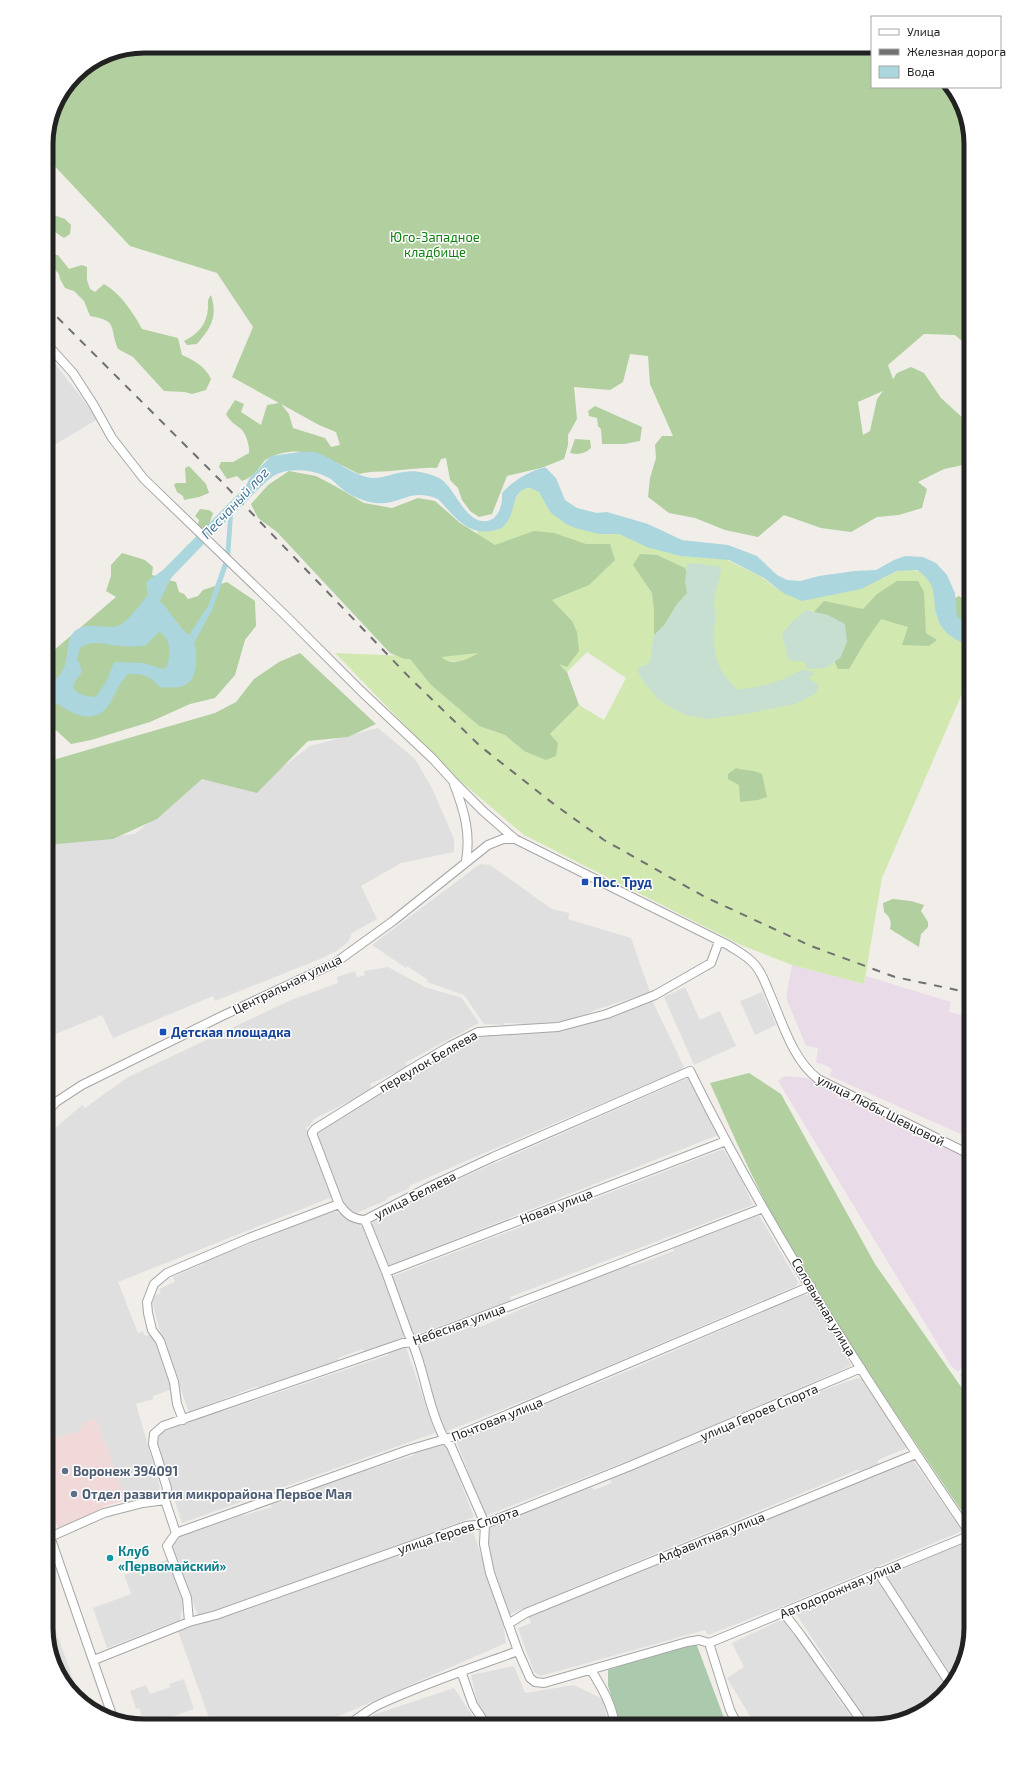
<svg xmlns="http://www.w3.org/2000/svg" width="1017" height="1772" viewBox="0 0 1017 1772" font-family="'Exo 2',sans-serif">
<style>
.residential{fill:#e0dfdf}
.commercial{fill:#f1d9da}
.industrial{fill:#eadbe9}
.grass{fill:#d1e9b1}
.forest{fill:#b1cf9f;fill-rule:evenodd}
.wetland{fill:#c6dfd1}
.cemetery{fill:#abcaad}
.water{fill:#abd6dd;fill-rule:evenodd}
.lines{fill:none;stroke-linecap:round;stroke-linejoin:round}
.minor-casing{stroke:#a6a6a6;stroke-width:10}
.minor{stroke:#fff;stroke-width:8}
.rail{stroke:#707070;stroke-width:2;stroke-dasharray:8 8;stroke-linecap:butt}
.transit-dot{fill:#1a4fb4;stroke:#fff;stroke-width:1.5}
.service-dot{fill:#5c6f8a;stroke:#fff;stroke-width:1.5}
.culture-dot{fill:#0f9aa8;stroke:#fff;stroke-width:1.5}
.labels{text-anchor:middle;stroke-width:3;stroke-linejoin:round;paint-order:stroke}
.park-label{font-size:13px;fill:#108010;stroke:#fff}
.transit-label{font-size:13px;font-weight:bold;fill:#164399;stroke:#fff;text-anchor:start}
.street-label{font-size:13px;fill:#222;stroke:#fff}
.service-label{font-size:13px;font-weight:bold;fill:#4e5e75;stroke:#fff;text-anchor:start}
.culture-label{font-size:13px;font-weight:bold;fill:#0d838f;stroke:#fff;text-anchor:start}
.water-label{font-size:14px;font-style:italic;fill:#477698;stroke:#fff}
.rim{fill:none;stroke:#222;stroke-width:5}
</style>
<rect width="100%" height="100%" fill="#f1eee9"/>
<path class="residential" d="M46 352 98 419 46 450Z
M378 728 415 759 432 788 454 839V852L401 863 361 886 377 919 352 933 348 942 337 951 320 959 215 1001 213 996 113 1038 102 1015 46 1038V842L135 834 205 775 255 788 310 746Z
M480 864 490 865 552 909 569 913 568 919 631 938 650 992 595 1010 574 1021 554 1025 505 1023 504 1025 484 1024 464 995 427 982 428 980 407 966 406 968 372 945Z
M388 967 425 987 462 998 479 1023 405 1063 407 1067 370 1084 372 1090 314 1119 309 1126 306 1127 335 1196 118 1282 138 1333 143 1331 145 1336 153 1334 173 1389 153 1396V1399L136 1404 160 1487 158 1492 126 1500 96 1419 81 1430 46 1442V1141L55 1131 54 1129 82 1105 85 1108 128 1077 291 1000 338 983 337 977 355 971 357 977 365 975 364 971Z
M685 987 700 1020 720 1011 736 1046 694 1065 664 997Z
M762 992 776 1025 755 1035 740 1001Z
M652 1000 684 1067 681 1070 482 1154 409 1186 410 1188 387 1198V1200L356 1213 349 1209 344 1202 315 1133 411 1072 463 1042 481 1035 558 1031 630 1010Z
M690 1077 718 1135 390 1265 385 1262 371 1226 373 1222 408 1207 407 1205 431 1194 430 1192Z
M723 1149 738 1173 753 1205 510 1297 511 1301 413 1336 391 1277Z
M331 1211 340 1213 356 1221 365 1229 404 1337 364 1353 363 1349 338 1358 339 1361 262 1387H255L189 1412 159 1328 151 1297 161 1293 159 1289 175 1282 173 1277 203 1264 202 1263Z
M759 1215 798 1282 796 1286 556 1388 445 1432 427 1381 419 1346 479 1324 480 1327 586 1281 629 1265 630 1267 674 1251 673 1248Z
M804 1294 810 1296 851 1365 846 1368 653 1451 485 1516 456 1440 527 1413 526 1412 630 1370Z
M402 1347H406L435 1433 182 1523 155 1439 158 1434 223 1409 224 1411 389 1355 388 1352Z
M971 1362V1392L960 1375Z
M857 1378 863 1379 907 1448 878 1460V1465L861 1471 857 1470 838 1478 510 1614 489 1555 488 1527 592 1487 594 1490 612 1483 610 1479 709 1438 719 1436 821 1391Z
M445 1442 474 1517 316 1575 198 1616 172 1546 180 1536 244 1514 245 1515 272 1507 271 1505 334 1481 414 1455V1452Z
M913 1460 962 1531 793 1602 708 1635 705 1630 541 1676 534 1672 518 1628 531 1623 529 1617 736 1531Z
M472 1528 502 1618 506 1643 316 1726H187L209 1718 178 1631Z
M965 1541 971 1549V1628L955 1681 886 1577Z
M169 1559 184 1600 180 1620 107 1648 93 1608 131 1594 124 1575Z
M877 1578 948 1688 916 1716 872 1726 852 1699 795 1612Z
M46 1604 70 1670 79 1697 56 1671 46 1628Z
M783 1619 794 1635H796L843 1706H844L857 1726H756L727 1678 744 1667 732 1643Z
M513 1666 515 1668 525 1693 574 1685 603 1699 608 1726H492L478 1704 471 1675Z
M184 1679 194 1709 145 1726 139 1708 136 1709 130 1691 146 1685 150 1694 171 1687 169 1684Z
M454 1688 479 1726H371L369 1723 373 1715Z"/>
<path class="commercial" d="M96 1419 126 1500 105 1506 90 1517 58 1528 46 1497V1442L81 1430 83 1423Z"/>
<path class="industrial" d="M792 965 864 984 866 976 951 1002 949 1012 971 1017V1140L956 1132 830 1076 832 1069 823 1064 816 1063 818 1048 806 1046 786 998Z
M784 1076 807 1078 971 1161V1356L958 1372 951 1366 778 1081Z"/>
<path class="grass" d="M530 488 539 492 541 495 636 541 680 556 725 559 760 576 783 593 884 578C901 567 922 564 932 586 936 596 936 607 937 617L971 645V673L882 878 864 984 792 965 741 945 524 835 452 774 335 653 408 656 431 685 479 726 505 735 524 751 550 734 579 705 604 720 626 678 587 652 567 672 548 653 483 651 462 662 445 661 413 644 478 531H487L509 519 513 504 521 490Z"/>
<path class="forest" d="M144 46H872V87H949L961 101 971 144V349L955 335 924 334 888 365 893 379 897 373 911 367 924 373 941 398 963 418 968 438 963 465 944 469 918 482 927 489 922 508 899 515 877 517 851 532 821 528 784 515 758 537 725 530 695 518 669 513 648 497 650 478 656 458 655 445 662 436H673L650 384 648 356 630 354 623 382 610 390 574 387 577 419 568 435V445L564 459 541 468 507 476 492 514 479 517 470 511 462 500 458 488 450 480 446 458 441 459 437 468C421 467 407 470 391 471 380 472 370 471 359 474 329 459 301 441 267 459 263 461 262 465 259 468 254 475 249 478 242 481L237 476 227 479 219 467 221 462H233L249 453C250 447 246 433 241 429 234 423 231 423 226 414L235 400 244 404 241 412 261 425 267 405 279 403 232 377 253 327 217 273 130 246 46 157V138L54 106 75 75 107 53ZM883 391 877 399 870 431 863 435 858 402ZM281 404 319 425 336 432 340 445 331 447 325 438 293 428 289 414Z
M51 214 65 219 71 225 70 234 64 238C55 233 49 227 48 217Z
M49 255H58L69 269 82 265 87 267V280L90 289 95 292 104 284C120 293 133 312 142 329L178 338 182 355C194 360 206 367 211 379L206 390 192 394 185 392 164 391 133 357 118 349C109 327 119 321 90 316L84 301 74 291 65 288 60 279 59 274 46 260Z
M211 295C218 317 211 328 197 344L187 345 184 341C198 334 207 324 208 308 208 302 207 300 211 295Z
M595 406 642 427 640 441 624 444H602L601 429 598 426 597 418 589 416 588 411Z
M575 439 590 440 591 448C584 454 579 455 570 453Z
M189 466 206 484 209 493 199 497 184 500 183 496 177 492 174 485 176 483H186L185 468Z
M289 471 316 476 335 486 364 503 392 508 418 498 435 501 460 523 495 545 534 531 554 533 586 544H610L615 560 589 585 552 600 572 621 577 632 579 651 567 667 559 664 567 672 579 705 550 734 558 743 556 756 546 760 524 751 505 735 479 726 431 685 410 659H405L390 653 277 532 258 518 251 504 268 485ZM478 653C467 660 452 667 441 657Z
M200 509 209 510 213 513 209 525 206 529H199L198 524 199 520 195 516Z
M122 553 145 560 153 567 152 575 176 582 179 592 184 594 188 599 198 596 203 590 227 582 255 601 256 626 245 640 235 675 215 698 190 704 150 722 91 740 71 744 46 721V657L116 597 106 591 111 576V565Z
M640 554 657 555 685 568 693 584 674 631 654 635V610L652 593 633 565Z
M897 581H918L924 592 926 633 937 640 929 646 902 645 908 627 881 619 865 642 849 669H838L812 614 824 601 863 609 877 594Z
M959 596 971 604V627L954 621 953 602 955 598Z
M300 653 376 724 348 737 308 741 257 793 202 779 157 819 113 839 46 845V762L215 713 236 702 254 679 279 662Z
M736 768C745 771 753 769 762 774L767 797 758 800 740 802 739 785 728 779V774Z
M893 899 911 901 924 905 921 911 928 922V927L921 934 919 947 890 929C892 920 890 918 884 912L883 903Z
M749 1073 781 1094 875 1264 971 1401V1525C910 1434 847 1343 791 1248 759 1195 735 1139 710 1083Z"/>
<path class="wetland" d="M696 563 721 567C721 579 714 591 714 603 714 608 716 613 715 618 714 648 712 667 737 689 757 689 784 681 801 670L809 671 815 674 808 678 818 685V689L815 694 795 704 745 714 708 719 685 715 660 701 642 680 638 672 639 667 646 665 650 662 654 635 664 625 677 604 687 593 685 582 687 564Z
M806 610 828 615 845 624 847 642 840 658 826 668 807 669 805 662 788 660 782 633 793 621Z"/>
<path class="cemetery" d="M696 1643 727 1726H619L618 1716 608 1686V1670L675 1648Z"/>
<path class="water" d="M300 452C306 452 313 451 318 453 337 460 354 477 374 478 384 478 394 473 404 472 415 470 427 473 437 477 454 484 462 518 482 521 498 523 503 505 502 493 514 480 528 472 545 467L556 478 565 500 577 508 597 513 607 512 648 524 682 540 728 545 757 556 777 575 787 580 800 581 819 576 855 571 876 570 894 560 905 556 923 557 936 563 947 575 955 593 957 617 965 623 971 625V646C958 642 942 633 938 619 930 597 941 587 917 570L897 571 861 589 802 601 783 593 764 578 729 560 680 556 647 547 619 534H599L575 528 566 524 550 512 539 492 530 488C514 489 515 505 510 517 508 521 505 525 502 528 470 540 457 519 438 499 410 487 399 506 376 503 365 502 351 496 342 489 338 486 335 482 331 479 315 470 292 467 275 475 266 480 242 506 233 514L230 559 213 608 194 643C197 648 196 655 196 661 195 687 183 689 160 687 148 675 145 674 128 674 118 685 117 691 110 703 93 731 65 709 46 696V679L55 680C57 678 59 676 61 673 70 662 64 639 76 630 91 621 103 630 118 626 128 622 141 603 148 595L146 582 163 570 246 486 249 479 271 456ZM228 519 225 558 208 606 189 635C176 624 172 613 160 601L171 578ZM159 632C172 638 171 658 166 668L162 669 144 663 114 662 106 682 96 697C87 696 78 696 73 687 78 671 87 678 77 659L80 648C93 639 106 645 120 646 128 647 136 646 143 646L146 645Z"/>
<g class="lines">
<g class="minor-casing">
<path id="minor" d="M46 343 73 373 93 404 112 438 144 479 286 616 361 691 433 759 453 781 483 811 515 839 728 945C737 951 748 956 755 965 762 973 765 982 769 992 782 1021 792 1059 818 1079L971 1155
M454 784C464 810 471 833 466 861
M46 1113 56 1102 82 1085 222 1016 335 963 393 921 488 845 503 839H515
M339 1204 312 1133 315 1129 408 1071 450 1046 478 1032 558 1027 607 1014 655 995 711 963 719 941
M365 1220 386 1272 408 1333C424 1364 426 1402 442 1434 444 1438 448 1442 451 1446L485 1524 484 1544 490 1573 518 1651 530 1678 535 1682 544 1683 687 1642 699 1640 709 1643
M386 1272 726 1141
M183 1420 177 1404 174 1382 160 1341 152 1330 148 1313 147 1302 154 1284 167 1273 249 1238 339 1204C347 1215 352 1219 365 1220L431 1186 493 1157 690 1071C770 1233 870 1386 971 1535
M46 1525 113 1718
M176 1533 408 1450 459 1435 811 1286
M50 1537 104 1513 143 1503 165 1500
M878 1572 951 1685
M783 1612 800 1634 865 1726
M189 1622 187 1598 167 1546 176 1533 165 1500 167 1488 153 1444 154 1434 163 1426 403 1343 413 1342C530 1300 646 1253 763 1208
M508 1624 526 1613 916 1454
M709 1643 971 1535
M709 1643 730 1710 738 1726
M94 1660 189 1622 216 1615 466 1526 485 1524 630 1466 861 1368
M591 1670C602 1688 612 1704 615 1726
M461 1671 473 1705 487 1726
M359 1719 364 1726
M345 1726C357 1720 366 1711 378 1705 423 1684 471 1668 518 1651"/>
</g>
<use href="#minor" class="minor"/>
<path class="rail" d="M46 306 220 480 410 678 480 746 555 805 604 840 705 897 811 946 895 977 971 993"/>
</g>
<g class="transit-dot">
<rect x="581" y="878" width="8" height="8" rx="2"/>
<rect x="159" y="1028" width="8" height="8" rx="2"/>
</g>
<g class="service-dot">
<circle cx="65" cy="1471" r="4"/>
<circle cx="74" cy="1494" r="4"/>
</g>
<circle class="culture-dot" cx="110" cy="1558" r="4"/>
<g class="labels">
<g class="park-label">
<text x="435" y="242">Юго-Западное<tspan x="435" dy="15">кладбище</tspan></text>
</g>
<g class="transit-label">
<text x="593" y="887">Пос. Труд</text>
<text x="171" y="1037">Детская площадка</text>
</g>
<g class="street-label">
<text transform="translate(287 984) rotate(-26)" y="5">Центральная улица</text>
<text transform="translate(428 1061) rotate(-30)" y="5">переулок Беляева</text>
<text transform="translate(881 1110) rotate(27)" y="5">улица Любы Шевцовой</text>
<text transform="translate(415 1195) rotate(-27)" y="5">улица Беляева</text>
<text transform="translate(556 1206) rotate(-21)" y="5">Новая улица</text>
<text transform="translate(824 1307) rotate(59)" y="5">Соловьиная улица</text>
<text transform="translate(459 1324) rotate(-20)" y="5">Небесная улица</text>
<text transform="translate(759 1412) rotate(-23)" y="5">улица Героев Спорта</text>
<text transform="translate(497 1419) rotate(-22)" y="5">Почтовая улица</text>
<text transform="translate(458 1530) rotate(-18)" y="5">улица Героев Спорта</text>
<text transform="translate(711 1537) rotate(-22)" y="5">Алфавитная улица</text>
<text transform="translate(840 1589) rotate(-23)" y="5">Автодорожная улица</text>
</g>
<g class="service-label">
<text x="73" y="1476">Воронеж 394091</text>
<text x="82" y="1499">Отдел развития микрорайона Первое Мая</text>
</g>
<g class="culture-label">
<text x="118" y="1556">Клуб<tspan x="118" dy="15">«Первомайский»</tspan></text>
</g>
<g class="water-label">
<text transform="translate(235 503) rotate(-47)" y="5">Песчаный лог</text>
</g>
</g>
<path d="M0 0H1017V1772H0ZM144 53H873A91 91 0 0 1 964 144V1628A91 91 0 0 1 873 1719H144A91 91 0 0 1 53 1628V144A91 91 0 0 1 144 53Z" fill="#fff" fill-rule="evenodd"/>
<path class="rim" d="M144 53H873A91 91 0 0 1 964 144V1628A91 91 0 0 1 873 1719H144A91 91 0 0 1 53 1628V144A91 91 0 0 1 144 53Z"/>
<rect x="871" y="16" width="130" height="72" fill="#ffffff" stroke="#a7a7a7"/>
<rect x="879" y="29" width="20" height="6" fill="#ffffff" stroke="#a7a7a7"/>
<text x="907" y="36" font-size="12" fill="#222222">Улица</text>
<rect x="879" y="49" width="20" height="6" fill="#707070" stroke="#a7a7a7"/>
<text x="907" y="56" font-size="12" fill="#222222">Железная дорога</text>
<rect x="879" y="66" width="20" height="12" fill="#abd6dd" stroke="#a7a7a7"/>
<text x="907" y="76" font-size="12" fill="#222222">Вода</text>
</svg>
